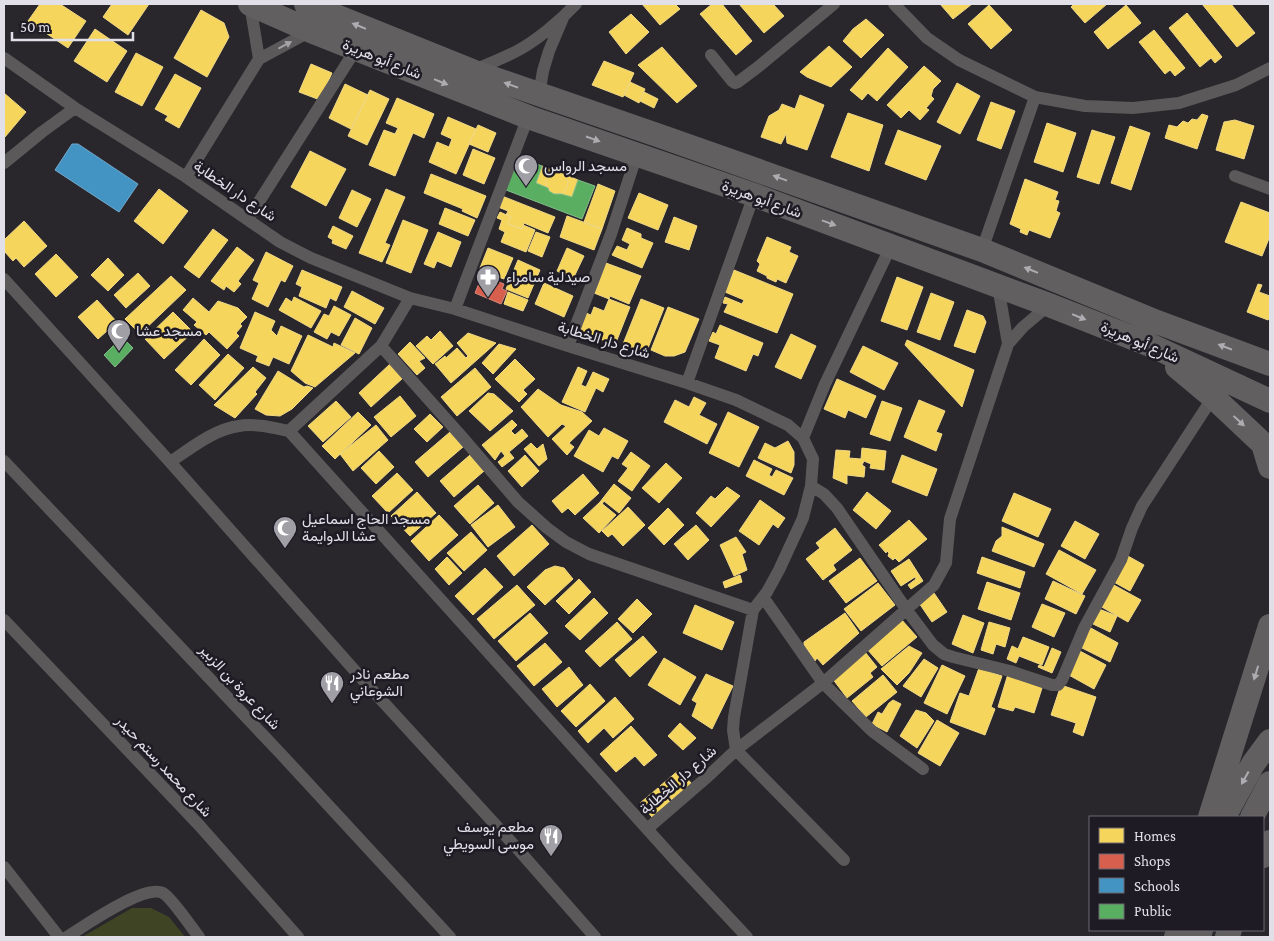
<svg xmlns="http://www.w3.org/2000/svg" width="1274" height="941" viewBox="0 0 1274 941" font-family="'Crimson Pro',Vazirmatn,serif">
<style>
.green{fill:#3f4524}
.homes{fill:#f6d55c;stroke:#f0d886}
.shops{fill:#d6604d;stroke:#d9867b}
.schools{fill:#4393c3;stroke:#72aace}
.public{fill:#5aae61;stroke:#82bd89}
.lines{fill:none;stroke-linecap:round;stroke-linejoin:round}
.street{stroke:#5b5959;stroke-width:12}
.highway{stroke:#625f61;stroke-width:24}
.oneway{fill:#aeacb1}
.oneway2{fill:#a5a3a7}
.labels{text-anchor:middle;stroke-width:5;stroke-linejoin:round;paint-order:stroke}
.street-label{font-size:15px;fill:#e1dfe7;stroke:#1e1b25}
.poi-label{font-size:15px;fill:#e1dfe7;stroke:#1e1b25;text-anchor:start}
</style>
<rect width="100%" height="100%" fill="#29272c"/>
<path class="green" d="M132 908H151L169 917 185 937H82Z"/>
<path class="homes" d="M40 4H60L86 21 68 48 28 21Z
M112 4H149L128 35 103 17Z
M642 4H675L680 9 660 25Z
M712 4H722L752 41 736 55 700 14Z
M739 4H773L784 16 764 33Z
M940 4H972L953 19Z
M1074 4H1107L1085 23 1071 7Z
M1202 4H1231L1255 33 1237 47Z
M989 5 1012 30 991 49 968 24Z
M1126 5 1141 23 1108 49 1094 32Z
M201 10 224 23 229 37 207 77 174 58Z
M1187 13 1222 57 1215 63 1211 58 1200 67 1169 28Z
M631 14 649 32 626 54 609 32Z
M866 19 884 35 861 58 843 41 853 29Z
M95 29 127 51 107 82 74 61Z
M1154 30 1185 68 1175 76 1170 70 1165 74 1139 42Z
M829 46 852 67 831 87 807 77 800 72Z
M662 47 697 86 677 103 638 65Z
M888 48 908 67 877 101 868 93 862 100 850 90Z
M136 53 163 67 142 106 115 92Z
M604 61 634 73 623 97 592 85Z
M311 64 332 73 320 100 299 92Z
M924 66 941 81 933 89 931 96 934 99 926 108 929 110 920 120 909 110 901 118 887 105Z
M175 74 201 88 179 128 165 120 168 116 155 109Z
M630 82 645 89 639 103 624 95Z
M957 83 980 96 960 134 937 122Z
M345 84 368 95 351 129 329 118Z
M370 90 389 99 367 145 348 136Z
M644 92 658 99 654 108 640 101Z
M4 93 26 112 5 137 4 136Z
M800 95 824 105 807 150 787 143 786 134 781 144 761 137 769 116 779 110 782 104 795 109Z
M397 98 434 114 424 138 413 133 395 176 369 165 384 130 395 134 398 128 386 123Z
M991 102 1015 111 1001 149 977 140Z
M848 113 883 125 869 171 831 157Z
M1202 114 1208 116 1197 149 1165 138 1169 125 1177 127 1183 121 1188 123 1192 119 1197 120Z
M448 117 476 129 456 174 429 162 437 142 449 147 452 139 441 134Z
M1235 120 1254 126 1244 159 1216 150 1224 122Z
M1047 123 1076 133 1063 172 1034 162Z
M478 125 496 133 488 152 469 144Z
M1130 126 1150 133 1131 190 1111 183Z
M898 130 941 146 926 180 885 164Z
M1092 130 1115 137 1099 184 1077 177Z
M473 149 495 158 484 184 463 175Z
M310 151 346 169 326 206 291 187Z
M542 166 554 170 556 166 568 171 566 175 578 180 572 197 561 194H554L549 191 548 188 536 183Z
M546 183a11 11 0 1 1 22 0a11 11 0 1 1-22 0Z
M431 174 486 196 477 218 462 211 463 209 424 193Z
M1025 179 1058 192 1055 200 1059 201 1056 211 1060 213 1050 238 1029 230 1027 235 1020 232 1021 229 1010 224Z
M598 184 615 191 602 229 584 222Z
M159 189 188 211 163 244 134 221Z
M386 189 405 197 385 243 390 245 382 262 359 253Z
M352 190 371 199 357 227 339 218Z
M639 193 668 205 658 230 628 218Z
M502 196 555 217 548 233 524 223 522 229 508 224 511 217 506 215 508 211 498 207Z
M1241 202 1270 213V236L1262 256 1225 242Z
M445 208 475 220 468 236 439 224Z
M500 212 511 217 508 224 522 229 523 225 535 230 526 252 501 242 505 232 499 229 502 220 497 218Z
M567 216 602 229 594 250 560 237Z
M674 217 697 226 689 250 665 242Z
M403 220 428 230 411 273 386 263Z
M24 221 47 246 24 267 16 258 13 261 4 251V240Z
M333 226 353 236 346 249 332 243 333 240 328 237Z
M627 228 641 234V238L653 243 642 268 612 255 617 246 627 250 630 244 622 240Z
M213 229 228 240 199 278 184 267Z
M438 232 461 242 451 267 437 261 434 268 424 264Z
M536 232 550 237 542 257 528 251Z
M767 237 791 247 789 252 798 256 786 283 777 279 776 282 767 278V276L757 271 760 264 757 261Z
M237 247 254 260 238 281 241 284 234 292 226 286 224 290 211 281Z
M488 248 513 258 504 279 492 275 491 278 478 273Z
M567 248 584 256 573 279 557 271Z
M266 252 293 266 285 282 281 280 268 307 252 299 259 283 253 280Z
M56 254 78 277 56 297 35 274Z
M108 258 124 275 108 291 91 275Z
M518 260 540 270 528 298 506 289Z
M606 263 641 276 629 304 610 296 609 299 594 293Z
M302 270 342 287 336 301 330 298 326 308 299 296 302 287 296 284Z
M734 270 793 294 777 333 724 312 728 304 723 303 725 297 742 304 744 300 725 292Z
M138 273 150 286 126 308 114 295Z
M171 276 186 290 140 334 125 319Z
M897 277 923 287 907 330 881 321Z
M544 283 573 296 564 317 535 304Z
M1258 284 1262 285 1259 292 1270 296V317L1268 320 1247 312Z
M352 291 384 308 375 324 344 307Z
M508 292 528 300 523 311 504 304Z
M931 293 954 302 940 340 917 332Z
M294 297 321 311 311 328 279 310 286 298 292 302Z
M193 298 209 312 218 301 238 308 247 317 240 324 242 326 236 333 239 336 227 349 209 332 206 335 194 325 197 322 183 310Z
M609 299 630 307 615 345 580 331 586 313 591 315 594 307 604 311Z
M641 299 664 308 646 353 623 344Z
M97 300 117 322 98 339 78 317Z
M334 306 351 315 339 336 331 332 327 339 314 332 324 314 329 316Z
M668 307 699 319 685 352 674 356H665L651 350Z
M967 310 983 316 986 322 975 353 954 346Z
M173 312 193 332 164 359 145 339Z
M255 312 275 321 271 330 277 336 281 326 302 336 289 364 273 357 269 366 256 361 258 356 240 348Z
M355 318 372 328 359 354 341 345Z
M720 325 763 343 758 356 753 354 746 371 715 358 720 345 709 341 713 332 716 334Z
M440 331 453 346 433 364 416 346 427 336 431 340Z
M468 333 496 343 451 383 435 364 445 356 446 358 457 348 466 358 468 356 457 343Z
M791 334 816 346 801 379 775 367Z
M308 335 333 347 334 343 355 353 315 387 305 383 291 371Z
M204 339 220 355 191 385 175 370Z
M907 340 974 370 962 407 905 345Z
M410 342 425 358 419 361 425 368 417 375 398 354Z
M499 344 516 349 493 374 482 363Z
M863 346 898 363 884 390 850 372Z
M228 354 244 368 215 400 199 385Z
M515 359 535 379 523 390 527 394 519 402 495 379Z
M390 364 403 378 371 407 359 393Z
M253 367 266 378 255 392 257 394 235 418 214 405Z
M578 367 587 371 581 385 586 387 593 372 609 379 603 392 596 388 585 412 562 402Z
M475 368 491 387 457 416 441 397Z
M278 371 304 387 307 386 313 388 292 409 280 416 266 415 255 409Z
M837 379 876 396 866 418 848 410 845 418 824 409Z
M538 389 561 405 582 412 592 421 569 443 574 447 567 455 552 439 566 426 562 424 548 437 521 407Z
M488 393 494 394 513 411 490 431 469 411Z
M400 396 416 416 391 437 374 417Z
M694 397 706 403 699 415 717 424 707 444 664 422 675 400 689 407Z
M919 400 945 411 936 432 942 434 936 451 904 437Z
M336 401 351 417 323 442 308 426Z
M882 401 902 408 890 441 870 434Z
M358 412 371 425 335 459 322 446Z
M728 412 759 427 739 467 709 453Z
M430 414 443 427 427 442 414 429Z
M512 420 517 425 511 431 515 435 522 429 528 436 509 452 514 458 502 467 498 462 505 456 501 451 495 460 482 445Z
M376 425 388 440 353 471 340 454Z
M604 428 628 441 618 459 612 456 603 472 574 456 589 430 599 436Z
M450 432 463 447 428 477 415 462Z
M788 441 794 452V465L791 473 758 458 765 443 775 448Z
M531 443 537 449 543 444 547 459 539 466 524 449Z
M862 448 886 451 884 470 870 468 871 464 864 461 862 465 865 467 864 477 847 475V484L833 478 836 450 850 451 849 458 861 459Z
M379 451 394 467 376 484 361 468Z
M631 452 650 466 632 491 618 481 628 468 622 464Z
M470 455 484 471 454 497 440 481Z
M525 455 539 471 522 487 508 471Z
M902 455 937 469 927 496 892 482Z
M754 460 772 469 769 475 772 477 776 470 793 478 784 495 746 476Z
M666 463 682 478 659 503 642 488Z
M397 473 413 490 388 513 372 496Z
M583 474 599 493 575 515 568 508 562 513 552 501Z
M614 484 631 498 619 513 604 501 602 504 600 502Z
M478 485 494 503 470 524 454 506Z
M727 487 740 496 711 527 696 513 711 496 715 499Z
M417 492 436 513 410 536 391 516Z
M867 492 891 511 876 529 853 510Z
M1014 493 1051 509 1038 537 1002 521Z
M760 500 785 518 778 528 773 524 759 545 739 531Z
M600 502 616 515 599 533 583 518Z
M498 505 515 527 488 547 471 525Z
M628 507 645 525 623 546 612 534 608 537 602 531Z
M668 508 684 525 664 545 648 528Z
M439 515 458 535 429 561 411 541Z
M909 520 927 539 899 562 895 558 893 560 888 556 889 553 887 551 886 553 879 545Z
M1075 521 1099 534 1085 559 1061 546Z
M532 525 549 544 514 576 497 556Z
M696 525 709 540 688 560 674 544Z
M1002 527 1044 544 1034 567 992 551 996 541 1002 536Z
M835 528 852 550 833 565 836 570 823 580 806 559 820 548 816 543Z
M471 532 487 550 464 571 447 553Z
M736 537 746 552 742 554 747 570 734 576 720 545Z
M1059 550 1096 570 1082 594 1046 574Z
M1126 555 1144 565 1130 591 1112 581Z
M447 557 462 573 449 585 435 569Z
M982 557 1025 572 1020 588 977 573Z
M860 558 877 581 846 603 829 581Z
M909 559 923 581 911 589 908 585 916 579 915 577 901 586 891 571Z
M555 566 564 568 573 579 545 605 527 587 545 570Z
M485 568 503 587 473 615 455 596Z
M740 575 742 582 725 588 723 582Z
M579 579 591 592 569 614 556 601Z
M1053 581 1085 596 1076 614 1045 599Z
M987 582 1020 593 1011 620 978 609Z
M878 583 895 605 861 631 844 609Z
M1112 584 1141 600 1128 622 1100 606Z
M517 585 535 605 494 639 477 619Z
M934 593 947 612 932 622 919 603Z
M594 598 608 613 580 640 565 626Z
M637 599 652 614 633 633 618 619Z
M1042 604 1065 613 1054 637 1032 627Z
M695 605 734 622 722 650 683 633Z
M1099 609 1117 616 1110 632 1093 624Z
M530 613 548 633 516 661 498 641Z
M845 613 859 633 823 665 817 658 815 661 804 645V642Z
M963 615 984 623 973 653 952 644Z
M901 619 917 637 882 666 866 648Z
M617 622 632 639 600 667 585 651Z
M989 622 1010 628 1005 647 996 644 993 654 981 650Z
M1089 627 1118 643 1110 662 1080 647Z
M643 636 657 652 630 677 615 660Z
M1023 637 1049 647 1042 665 1019 656 1016 663 1007 659 1012 646 1018 649Z
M545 643 562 662 534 686 517 666Z
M909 646 922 653 909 673 897 685 881 669Z
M1052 648 1061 652 1052 673 1038 667 1039 665 1044 667Z
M1078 650 1106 665 1094 689 1067 674Z
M865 652 877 667 870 673 873 677 847 698 832 678Z
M664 658 696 677 680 705 648 685Z
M924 659 938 668 921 697 903 686Z
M942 665 965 676 947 714 924 703Z
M569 667 583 685 557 707 542 689Z
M979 668 1002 676 991 707 995 709 985 735 950 722 960 693 969 696Z
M706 674 733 686 712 729 692 716 697 703 692 700Z
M1008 674 1043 685 1034 713 1015 707 1013 711 998 707Z
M883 675 897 692 866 717 852 701Z
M590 684 605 701 576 727 561 711Z
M1061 685 1096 697 1083 736 1073 732 1076 723 1051 715Z
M615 697 634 719 613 738 604 728 588 743 578 731Z
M893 700 901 704 887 732 872 724 878 712 882 714 889 703Z
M916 710 926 713 934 721 917 748 900 736Z
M937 720 959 733 940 766 918 753Z
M680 723 696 738 683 750 668 736Z
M631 726 657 755 644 766 635 756 616 772 600 754Z
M679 770 693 785 673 801 660 786Z
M658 788 670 802 652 817 640 803Z"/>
<path class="shops" d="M494 280 504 284 502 289 507 291 501 304 475 293 480 281 491 286Z"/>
<path class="schools" d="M72 144H78L138 184 119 212 55 170Z"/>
<path class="public" d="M518 157 542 166 536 183 548 188 549 191 554 194H561L572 197 578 180 595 186 582 219 506 190Z
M122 337 133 348 115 367 104 355Z"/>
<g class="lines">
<path class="street" d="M250 4 259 59
M894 4 927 38 959 60 1035 97 1085 106 1133 108 1179 103 1236 85 1270 68
M711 55 732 81 735 83 738 82 758 67 834 4
M4 58 75 108 186 177 280 242 311 258 410 298 455 309 568 346 687 383 736 400 788 425 803 438 813 459 811 486 803 518 779 570 767 592 753 610 734 717 733 730 736 750 705 779 647 829
M472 71C486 65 501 59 515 52 535 42 560 21 576 4
M539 95 543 71 549 51 563 18
M4 163 42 132 75 108
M1235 176 1270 189
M186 177 259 59 311 31
M248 219 356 49
M982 250 1035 97
M4 279 170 462 364 681 515 846 595 937
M998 286 1008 344
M455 309 528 117
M381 346 463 438 518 502 547 528 566 542 589 554 753 610
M568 346 611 234 637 154
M687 383 754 195
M289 431 675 860 747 937
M803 438 825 384 891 246
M4 461 281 754 450 937
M170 462C190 449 214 429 239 426 254 423 274 428 289 431L381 346 410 298
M811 486 824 494 837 508 906 609 933 645 944 654 953 657 1010 671 1052 685H1058L1062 680 1084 628 1121 560 1132 528 1142 506 1213 397
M763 597 823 683 872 731 923 769
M4 620 199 825 298 937
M844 860 736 750 823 683 934 585 946 563 950 519 1008 344 1023 327 1049 305
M4 867 59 937
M67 937C84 926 144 884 163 893 171 897 192 928 199 937"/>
<path class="highway" d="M250 4 311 31 528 117 754 195 1049 305 1148 344 1270 401
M306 4 472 71 660 136 982 250 1157 322 1270 364
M1177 367 1213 397 1263 444 1270 467
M1210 817 1270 626
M1224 817 1253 764 1270 741
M1252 817 1270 783
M1263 856 1270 842
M1176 937 1179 930
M1198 937 1201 930
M1227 937 1230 930"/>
</g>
<defs><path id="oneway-solid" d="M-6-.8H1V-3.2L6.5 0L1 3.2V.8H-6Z" transform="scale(1.25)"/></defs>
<g class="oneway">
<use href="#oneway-solid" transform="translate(359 26) rotate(-158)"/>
<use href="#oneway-solid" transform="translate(441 82) rotate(22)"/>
<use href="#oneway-solid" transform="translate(511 85) rotate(-160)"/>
<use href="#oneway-solid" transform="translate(593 139) rotate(19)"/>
<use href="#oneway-solid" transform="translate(780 178) rotate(-160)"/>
<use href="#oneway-solid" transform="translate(829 223) rotate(20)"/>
<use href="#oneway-solid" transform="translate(1031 270) rotate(-158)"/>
<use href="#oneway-solid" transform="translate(1079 317) rotate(22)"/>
<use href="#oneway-solid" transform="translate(1225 347) rotate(-159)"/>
<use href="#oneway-solid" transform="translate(1239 421) rotate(43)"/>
<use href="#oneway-solid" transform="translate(1256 673) rotate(107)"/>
<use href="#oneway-solid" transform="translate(1245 778) rotate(119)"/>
</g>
<use class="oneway2" href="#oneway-solid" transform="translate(285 45) rotate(-28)"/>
<defs>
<g id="mosque-pin" transform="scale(1.25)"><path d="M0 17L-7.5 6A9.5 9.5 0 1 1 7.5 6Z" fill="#a19fa6" stroke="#1e1b25"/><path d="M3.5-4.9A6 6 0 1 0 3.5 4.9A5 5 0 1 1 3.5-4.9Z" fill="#fff"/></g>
<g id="pharmacy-pin" transform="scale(1.25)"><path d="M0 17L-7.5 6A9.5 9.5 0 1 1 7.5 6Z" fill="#a19fa6" stroke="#1e1b25"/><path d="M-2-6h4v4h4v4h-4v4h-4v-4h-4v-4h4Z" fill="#fff"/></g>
<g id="restaurant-pin" transform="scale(1.25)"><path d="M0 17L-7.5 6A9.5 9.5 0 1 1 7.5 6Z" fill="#a19fa6" stroke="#1e1b25"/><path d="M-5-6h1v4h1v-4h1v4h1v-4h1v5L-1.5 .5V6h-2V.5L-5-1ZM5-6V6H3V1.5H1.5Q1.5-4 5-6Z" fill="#fff"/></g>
</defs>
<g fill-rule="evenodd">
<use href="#mosque-pin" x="526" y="166"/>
<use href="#pharmacy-pin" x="488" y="277"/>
<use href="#mosque-pin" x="119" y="331"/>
<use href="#mosque-pin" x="285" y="528"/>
<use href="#restaurant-pin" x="332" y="683"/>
<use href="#restaurant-pin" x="551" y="836"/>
</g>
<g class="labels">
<g class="street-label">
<text transform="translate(382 59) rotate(22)" y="5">شارع أبو هريرة</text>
<text transform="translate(235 191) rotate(34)" y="5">شارع دار الخطابة</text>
<text transform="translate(762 199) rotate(20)" y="5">شارع أبو هريرة</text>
<text transform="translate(604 340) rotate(17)" y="5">شارع دار الخطابة</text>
<text transform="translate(1140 342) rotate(23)" y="5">شارع أبو هريرة</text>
<text transform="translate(240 687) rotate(47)" y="5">شارع عروة بن الزبير</text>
<text transform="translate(164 766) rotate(47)" y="5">شارع محمد رستم حيدر</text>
<text transform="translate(678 780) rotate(-41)" y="5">شارع دار الخطابة</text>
</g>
<g class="poi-label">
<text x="544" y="171">مسجد الرواس</text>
<text x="506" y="282">صيدلية سامراء</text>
<text x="136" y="336">مسجد عشا</text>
<text x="302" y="524">مسجد الحاج اسماعيل<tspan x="302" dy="17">عشا الدوايمة</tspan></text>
<text x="350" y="679">مطعم نادر<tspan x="350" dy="17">الشوعاني</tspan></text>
<text x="534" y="832" text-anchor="end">مطعم يوسف<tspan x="534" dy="17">موسى السويطي</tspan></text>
</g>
</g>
<rect width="1274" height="941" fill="none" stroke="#e1dfe7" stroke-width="10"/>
<rect x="1089" y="816" width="175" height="115" fill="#1e1b25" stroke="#6c6973"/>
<rect x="1099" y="828" width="25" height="15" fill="#f6d55c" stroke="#6c6973"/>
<text x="1134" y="841" font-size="15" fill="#e1dfe7">Homes</text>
<rect x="1099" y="854" width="25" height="15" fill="#d6604d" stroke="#6c6973"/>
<text x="1134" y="866" font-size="15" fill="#e1dfe7">Shops</text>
<rect x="1099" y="878" width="25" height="15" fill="#4393c3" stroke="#6c6973"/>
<text x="1134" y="891" font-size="15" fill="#e1dfe7">Schools</text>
<rect x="1099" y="904" width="25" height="15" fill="#5aae61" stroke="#6c6973"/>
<text x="1134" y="916" font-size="15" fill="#e1dfe7">Public</text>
<path d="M12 32v8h121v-8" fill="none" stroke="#e1dfe7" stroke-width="2.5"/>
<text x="20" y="32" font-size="15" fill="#e1dfe7" stroke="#1e1b25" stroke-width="4" paint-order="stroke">50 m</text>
</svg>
